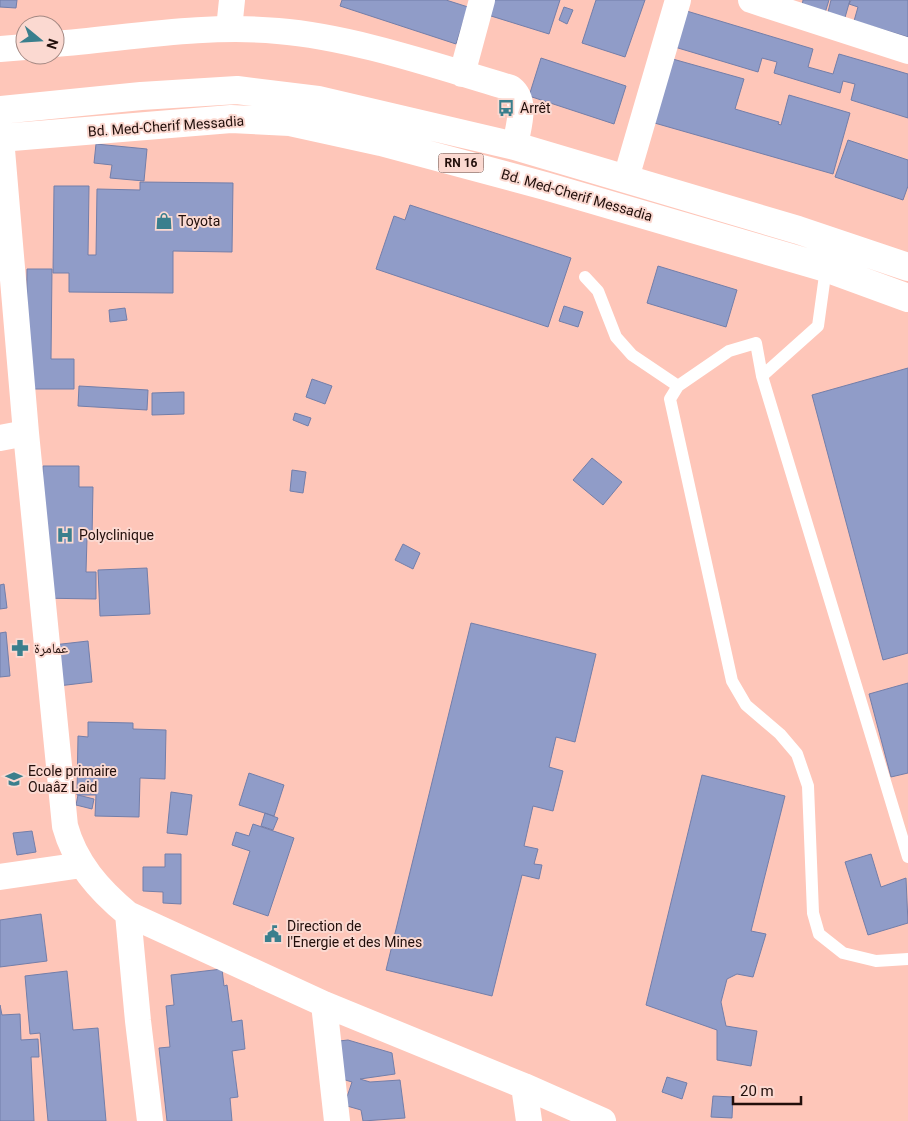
<svg xmlns="http://www.w3.org/2000/svg" width="908" height="1121" viewBox="0 0 908 1121" font-family="Roboto,'Noto Naskh Arabic',sans-serif">
<style>
.building{fill:#909cc8;stroke:#737ea9}
.lines{fill:none;stroke-linecap:round;stroke-linejoin:round}
.lane{stroke:#fff;stroke-width:12}
.street{stroke:#fff;stroke-width:26}
.highway{stroke:#fff;stroke-width:28}
.labels{text-anchor:middle;stroke-width:4;stroke-linejoin:round;paint-order:stroke}
.shield{fill:#fbd9d1;stroke:#634c46;stroke-width:1}
.shield-label{font-size:12px;font-weight:bold;fill:#220f0b}
.poi-label{font-size:14px;fill:#220f0b;stroke:#fbd9d1;text-anchor:start}
.street-label{font-size:14px;fill:#220f0b;stroke:#fbd9d1}
</style>
<rect width="100%" height="100%" fill="#fec6b9"/>
<path class="building" d="M0 0H17L16 8 0 7Z
M342 0H446L468 7 456 44 340 6Z
M478 0H560L549 34 475 11Z
M596 0H645L625 57 582 43Z
M803 0H829L825 13 802 6Z
M831 0H850L844 21 827 16Z
M851 0H908V37L854 21 858 7 849 4Z
M564 7 573 10 567 24 559 20Z
M680 9 813 49 808 67 833 74 839 54 908 74V118L851 100 855 84 843 81 840 93 774 73 777 62 762 58 758 72 668 45Z
M662 56 744 79 735 109 779 122 778 124 781 125 789 95 850 113 833 174 644 120Z
M541 58 626 86 614 124 529 96Z
M848 140 908 160V186L903 200 835 177Z
M96 144 147 149 144 181 110 178 112 165 94 163Z
M140 182 233 183 232 252 173 251V293L69 292V273H53L54 186H89L88 255H96L97 189 140 190Z
M410 205 571 258 548 327 376 269 394 216 405 220Z
M658 266 737 290 726 327 647 303Z
M27 269H52L51 359H74V389H26Z
M564 306 583 312 578 327 559 321Z
M125 308 127 320 110 322 109 310Z
M908 368V653L883 660 812 395Z
M312 379 332 386 325 404 306 397Z
M79 386 148 390 147 410 78 406Z
M184 392V414L152 415V393Z
M295 413 311 418 308 426 293 420Z
M592 458 622 482 603 505 573 480Z
M43 466H79V487H93L92 538H87L86 572H96V599L37 598Z
M292 470 306 472 303 493 290 491Z
M403 544 420 553 413 569 395 560Z
M147 568 150 614 100 616 98 570Z
M4 584 7 608 0 609V585Z
M471 623 596 654 575 742 556 737 549 767 563 771 553 811 533 806 524 846 538 849 534 864 542 865 539 879 522 875 492 996 386 970Z
M6 632 10 676 0 677V633Z
M88 641 92 682 58 686 53 645Z
M908 683V773L891 777 869 694Z
M88 722 133 723V729L166 730 165 779 140 778 139 817 95 816 96 795H77L78 736 88 737Z
M249 773 284 785 274 816 239 805Z
M702 775 785 796 751 931 766 934 753 977 737 974 727 979 721 1002 726 1026 757 1031 751 1066 717 1060V1030L646 1005Z
M171 792 192 795 187 835 167 833Z
M78 795 94 799 92 809 76 805Z
M265 813 278 818 273 830 261 826Z
M253 824 294 838 268 916 233 904 250 851 232 845 236 832 249 836Z
M32 831 36 852 17 855 13 833Z
M165 854H181V904L163 903V892L143 891V867H165Z
M871 854 881 887 906 878 908 923 868 935 845 862Z
M41 914 47 961 0 967V920Z
M222 969 224 986 227 985 232 1022 242 1020 245 1049 232 1051 238 1097 230 1098 232 1121H167L159 1048 170 1047 166 1006 174 1005 171 975Z
M67 971 73 1030 98 1028 106 1121H48L40 1033 30 1034 25 976Z
M0 1005 2 1015 20 1014 21 1040 38 1039 39 1057H31L34 1121H0Z
M348 1040 392 1053 395 1074 360 1079 370 1082 400 1080 405 1118 363 1121 361 1110 347 1106 346 1100 352 1082 342 1079 339 1041Z
M667 1077 687 1083 682 1099 662 1092Z
M713 1096 733 1097 732 1118 711 1117Z"/>
<g class="lines">
<path class="lane" d="M826 268 818 326 762 376 756 343 729 351 678 386 670 399 732 681 746 705 780 734 797 754 808 786 813 913 819 934 843 953 876 961 908 959
M585 277 598 291 616 337 632 355 678 386
M762 376 908 857"/>
<path class="street" d="M751 0 908 51
M229 29 232 0
M55 44C128 38 206 24 278 31 353 37 439 67 511 88 528 101 518 127 515 146
M0 49 25 47
M462 74 482 0
M1 138 26 433 65 826C75 863 99 890 128 914L324 1004 524 1086 603 1121
M626 178 678 0
M0 438 26 433
M0 877 82 865
M128 914 138 1021 150 1121
M324 1004 337 1121
M524 1086 529 1121"/>
<path class="highway" d="M0 110 141 96 237 90 318 100 515 146 798 230 908 267
M0 138 231 119 290 122 381 142 545 186 826 268 908 298"/>
</g>
<defs>
<g id="bus-bare" transform="scale(1.35)"><path d="M-5-6H5V4H4V6H2V4H-2V6H-4V4H-5ZM-3.5-4V0h7V-4ZM-3.5 1.2v1.5H-2V1.2ZM2 1.2v1.5H3.5V1.2Z" fill="#3a7f8d" stroke="#fbd9d1" stroke-width="2.5" paint-order="stroke"/></g>
<g id="shop-bare" transform="scale(1.35)"><path d="M-5-2.5h2.3a2.7 3.5 0 0 1 5.4 0H5L5.5 6h-11ZM-1.5-2.5h3a1.5 2.3 0 0 0-3 0Z" fill="#3a7f8d" stroke="#fbd9d1" stroke-width="2.5" paint-order="stroke"/></g>
<g id="hospital-bare" transform="scale(1.35)"><path d="M-5-5h3v3.5h4V-5h3V5h-3V1.5h-4V5h-3Z" fill="#3a7f8d" stroke="#fbd9d1" stroke-width="2.5" paint-order="stroke"/></g>
<g id="pharmacy-bare" transform="scale(1.35)"><path d="M-2-6h4v4h4v4h-4v4h-4v-4h-4v-4h4Z" fill="#3a7f8d" stroke="#fbd9d1" stroke-width="2.5" paint-order="stroke"/></g>
<g id="school-bare" transform="scale(1.35)"><path d="M0-5L7-2L0 1L-7-2ZM-4 1L0 2.5L4 1V4Q0 6-4 4Z" fill="#3a7f8d" stroke="#fbd9d1" stroke-width="2.5" paint-order="stroke"/></g>
<g id="civic-bare" transform="scale(1.35)"><path d="M-.6-6.5H3V-4.5H.6V-3L4-1V1h2V6H-6V1h2V-1L-.6-3ZM-1.2 2.5V6h2.4V2.5Z" fill="#3a7f8d" stroke="#fbd9d1" stroke-width="2.5" paint-order="stroke"/></g>
</defs>
<g fill-rule="evenodd">
<use href="#bus-bare" x="506" y="108"/>
<use href="#shop-bare" x="164" y="221"/>
<use href="#hospital-bare" x="65" y="535"/>
<use href="#pharmacy-bare" x="20" y="648"/>
<use href="#school-bare" x="14" y="779"/>
<use href="#civic-bare" x="273" y="934"/>
</g>
<g class="labels">
<rect class="shield" x="438.5" y="153.5" width="45" height="19" rx="4"/>
<g class="shield-label">
<text x="461" y="167">RN 16</text>
</g>
<g class="poi-label">
<text x="520" y="113">Arrêt</text>
<text x="178" y="226">Toyota</text>
<text x="79" y="540">Polyclinique</text>
<text x="34" y="653">عمامرة</text>
<text x="28" y="776">Ecole primaire<tspan x="28" dy="16">Ouaâz Laid</tspan></text>
<text x="287" y="931">Direction de<tspan x="287" dy="16">l'Energie et des Mines</tspan></text>
</g>
<g class="street-label">
<text transform="translate(166 126) rotate(-4)" y="5">Bd. Med-Cherif Messadia</text>
<text transform="translate(577 195) rotate(16)" y="5">Bd. Med-Cherif Messadia</text>
</g>
</g>
<g transform="translate(40 40) rotate(108)"><circle r="24" fill="#fbd9d1" stroke="#a48882"/>
<path d="M0-4L9 19L0 12L-9 19Z" fill="#3a7f8d"/>
<text y="-8" font-size="14" font-weight="bold" text-anchor="middle" fill="#220f0b">N</text>
</g>
<path d="M733 1096v8h68v-8" fill="none" stroke="#220f0b" stroke-width="2.5"/>
<text x="740" y="1096" font-size="15" fill="#220f0b" stroke="#fbd9d1" stroke-width="4" paint-order="stroke">20 m</text>
</svg>
